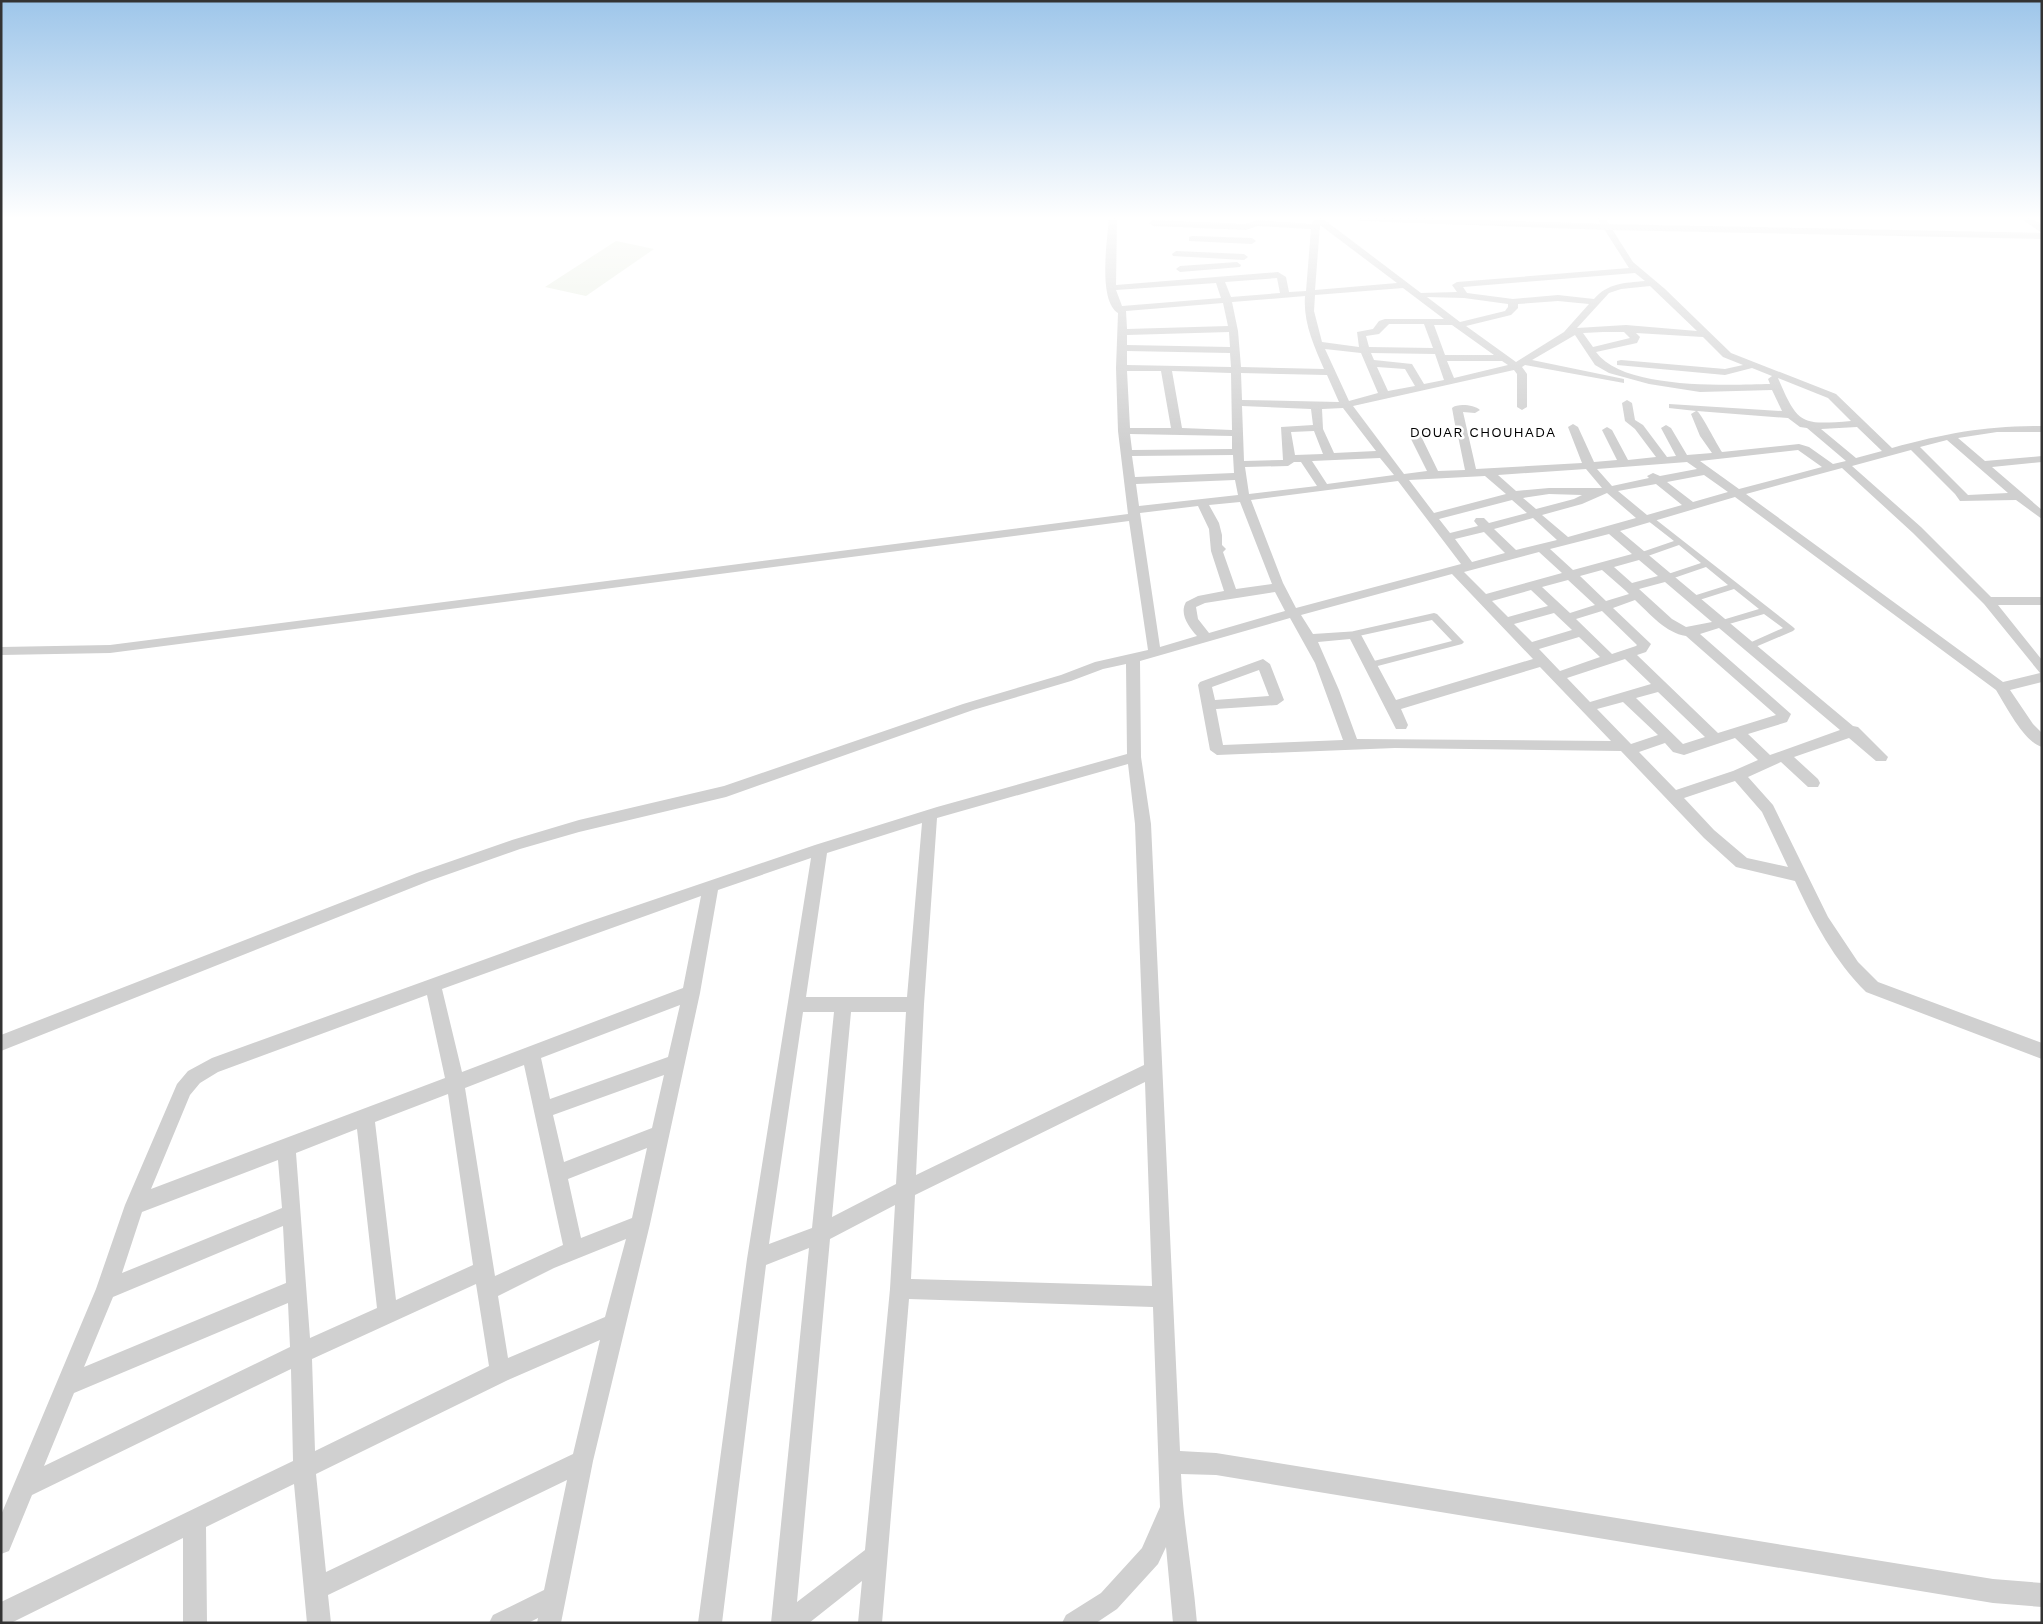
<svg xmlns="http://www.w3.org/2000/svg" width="2043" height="1624" viewBox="0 0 2043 1624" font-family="'Work Sans',sans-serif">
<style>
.green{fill:#e6ecdf}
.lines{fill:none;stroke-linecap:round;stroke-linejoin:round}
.pedestrian{fill:#d0d0d0;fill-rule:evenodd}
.minor{fill:#d0d0d0;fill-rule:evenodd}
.tertiary{fill:#d0d0d0;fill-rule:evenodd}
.labels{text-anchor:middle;stroke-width:5;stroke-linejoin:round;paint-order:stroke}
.far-neighbourhood-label{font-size:14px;letter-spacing:1px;fill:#000;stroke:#fff}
</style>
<rect width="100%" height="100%" fill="#fff"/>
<path class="green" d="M616 241 654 249 586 296 545 287Z"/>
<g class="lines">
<path class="pedestrian" d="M1650 515 1793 627 1795 629 1793 631 1753 648H1747L1745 646 1747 644 1783 628 1764 614 1722 626 1719 625 1717 623 1719 621 1759 609 1734 589 1693 602 1690 601V597L1728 585 1706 567 1671 579H1665V575L1701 563 1679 545 1645 557H1639V553L1674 541 1647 520V516Z
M1434 613 1437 614 1462 640 1464 642 1462 644 1370 668 1366 667 1365 665 1366 663 1452 641 1432 620 1354 637 1349 634 1354 631Z"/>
<path class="minor" d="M1109 218H1117L1116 285 1278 272 1286 277 1289 292 1306 291 1311 229 1258 226 1246 230 1153 226 1149 223 1153 220 1245 224 1257 220 1312 224 1314 218H1322L1421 293 1457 292 1452 285 1457 282 1629 268 1597 218H1605L1633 262 1665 289 1731 353 1836 394 1892 448C1947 433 1985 426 2042 426V432H1997L1958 438 1985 461 2042 456V462L1992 467 2042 510V519L2016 500 1960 501 1955 494 1911 450 1852 466 1921 527 1991 597H2042V605H1998L2042 660V682L2010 690 2033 724 2042 733V747C2024 742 2006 706 1996 690L1735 497 1620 531 1853 726 1858 727 1888 757 1886 761H1876L1849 738 1794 757 1818 779 1820 783 1818 787H1808L1781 762 1748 777 1773 805 1828 917 1858 962 1878 982 2042 1043V1059L1866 992C1834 960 1814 922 1795 881L1736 867 1704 838 1621 751 1395 748 1217 755 1210 750 1198 685 1200 682 1263 659 1270 664 1284 700 1277 705 1216 709 1223 745 1343 740 1315 663 1290 618 1140 661 1141 757 1151 824 1180 1451 1216 1453 1993 1579 2042 1583V1607L1993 1603 1216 1475 1181 1474C1183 1524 1193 1573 1197 1623H1173L1166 1547 1158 1564 1117 1609 1096 1623H1062L1066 1615 1101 1593 1142 1548 1160 1507 1153 1307 909 1299 882 1623H858L862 1581 809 1623H771L809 1248 766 1265 722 1623H698L747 1259 811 858 718 890 700 993 650 1224 593 1461 561 1623H537L538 1618 528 1623H489L493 1615 544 1590 567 1480 328 1595 331 1623H307L294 1484 206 1527 207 1623H183V1538L11 1623H1V1602L293 1461 291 1369 32 1495 9 1551 1 1554V1515L96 1289 125 1205 177 1084 188 1071 212 1058 585 923 815 845 937 807 1127 754 1126 664 1103 669 1071 681 973 710 726 797 579 832 520 849 429 881 1 1051V1035L417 873 512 840 579 820 724 786 963 704 1061 675 1095 662 1148 650 1129 521 110 653 1 655V647L110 645 1128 514 1118 431 1116 368 1118 313C1098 300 1107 242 1109 218ZM1320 225 1397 283 1315 290ZM1635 273 1645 281C1624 283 1608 283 1594 299L1558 295 1513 299 1467 293 1463 287ZM1277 278 1280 293 1231 297 1225 282ZM1216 283 1221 298 1122 306 1116 290ZM1650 286 1697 331 1626 325 1577 328 1609 293 1621 289ZM1403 288 1444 319H1385L1379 321 1373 329 1357 332 1359 347 1322 342 1314 311 1315 295ZM1305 296C1303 322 1314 346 1324 369L1241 367 1238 331 1232 302ZM1427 297 1464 298 1508 304V307L1505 311 1460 322ZM1558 301 1589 304 1564 332 1516 362 1466 326 1511 315 1518 308V304ZM1223 303 1228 326 1127 329 1126 311ZM1389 324H1424L1433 348 1369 347 1366 336 1379 334ZM1434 325H1452L1494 355H1445ZM1229 332 1230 347 1127 345V335ZM1603 332H1624L1630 338 1593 347 1583 333ZM1636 333 1703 337 1723 357 1743 365 1725 369 1621 360 1617 361V365L1725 375 1752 368 1772 376 1768 379 1770 384C1727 385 1623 390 1596 352L1637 343 1640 337ZM1575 335 1595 365 1609 373 1649 384 1700 392 1772 390 1782 411 1669 404V408L1696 411 1691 414 1700 436 1712 453 1687 455 1671 428 1666 425 1661 428 1676 456 1667 457 1643 425 1635 420 1632 403 1627 400 1622 403 1625 421 1635 429 1656 457 1628 460 1612 430 1607 427 1602 430 1617 460 1594 462 1578 427 1573 424 1568 427 1582 463 1476 469 1463 412 1475 413 1480 410C1474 405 1458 403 1452 408L1456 430 1412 431 1411 439 1427 471 1404 474 1353 406 1514 370 1517 374V407L1522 410 1527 407V374L1522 367 1525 365 1624 383V379L1532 360ZM1325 349 1361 353 1378 393 1349 401ZM1127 351 1230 353 1231 367 1127 365ZM1371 353 1435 354 1444 380 1424 384 1412 364 1374 360ZM1447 361H1502L1508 365 1454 378ZM1377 367 1405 369 1415 386 1388 391ZM1127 371H1161L1171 428H1130ZM1172 371 1231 373 1232 430 1182 428ZM1241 373 1327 375 1339 402 1242 400ZM1778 378 1828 398 1851 421C1801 425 1798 425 1778 378ZM1242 406 1311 409 1313 425 1281 427 1283 460 1244 461ZM1343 408 1376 451 1334 453 1323 429 1322 409ZM1697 411 1788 418 1800 427 1807 428 1846 461 1833 464 1809 447 1799 444 1722 452C1717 445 1701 413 1697 411ZM1857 427 1882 451 1856 458 1821 429ZM1314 431 1323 454 1295 455 1291 432ZM1130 434 1232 436V449L1132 450ZM1421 436H1458L1465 470 1438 471ZM1947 440 2008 493 1968 495 1920 447ZM1798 450 1822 467 1739 489 1700 461ZM1233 455 1234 473 1135 477 1132 456ZM1380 458 1394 475 1327 484 1312 461ZM1294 462H1301L1317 486 1249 494 1245 467 1288 466ZM1687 462 1697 469 1660 476 1653 473 1647 476 1649 478 1612 486 1597 469ZM1842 468 1913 533 1984 604 2040 673 2003 682 1746 494ZM1586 469 1602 488H1549L1516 491 1498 475ZM1704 475 1728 492 1693 502 1667 482ZM1485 476 1506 494 1434 513 1409 480ZM1235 480 1238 495 1139 506 1136 484ZM1398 481 1461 564 1296 608 1283 583 1251 500ZM1656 484 1682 505 1647 515 1618 491ZM1607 493 1636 518 1568 537 1542 515 1582 504ZM1549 494 1582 495 1574 499 1536 509 1523 498ZM1512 500 1527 513 1489 523 1484 518H1476L1474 521 1478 526 1450 533 1439 519ZM1240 502 1272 584 1236 589 1223 552 1226 549 1222 545V535L1219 523 1209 505ZM1198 506 1209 529 1211 551 1224 591 1198 596 1186 602C1179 614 1189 627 1197 636L1160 647 1140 513ZM1533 518 1557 540 1516 550 1494 529ZM1484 532 1505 553 1472 562 1455 539ZM1609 534 1632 554 1573 570 1550 549ZM1539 552 1562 573 1486 594 1464 572ZM1639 560 1658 576 1632 583 1614 567ZM1602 570 1626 591 1629 594 1606 601 1580 576ZM1452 574 1533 659 1396 700 1359 631 1313 634 1301 615ZM1568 580 1595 605 1570 613 1542 587ZM1665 582 1712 622 1686 627 1672 619 1639 589ZM1531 590 1548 606 1508 617 1492 601ZM1275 592 1285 611 1209 633 1198 619 1196 607 1205 603ZM1635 600C1650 614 1666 633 1686 636L1776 715 1718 733 1637 655 1646 652 1651 644 1613 608ZM1602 611 1637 645 1636 646 1612 654 1576 619ZM1554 613 1572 630 1532 642 1514 624ZM1719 628 1840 730 1770 755 1748 734 1787 722 1791 714 1700 634ZM1579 637 1600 657 1560 671 1539 649ZM1350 639 1396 729H1406L1408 725 1401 709 1540 667 1611 741 1357 739 1339 690 1318 642ZM1625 659 1651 684 1590 702 1567 678ZM1259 670 1269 696 1215 700 1212 687ZM1658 692 1705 737 1683 744 1636 698ZM1623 702 1658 735 1631 744 1597 709ZM1735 738 1758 760 1733 771 1676 790 1639 752 1665 743 1673 752 1684 755ZM1128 764 1135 824 1144 1065 916 1175 924 1004 937 818ZM1735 781 1762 812 1788 867 1747 858 1714 830 1684 798ZM922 823 907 997H806L827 853ZM701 896 683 988 462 1072 442 989ZM427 995 445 1078 151 1189 190 1095 200 1083 218 1072ZM680 1005 668 1057 550 1099 541 1058ZM803 1012H834L812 1228 769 1244ZM851 1012H906L896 1184 832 1217ZM524 1065 563 1245 495 1276 465 1088ZM664 1075 652 1128 564 1162 553 1115ZM1145 1082 1152 1286 911 1279 915 1195ZM448 1094 473 1265 396 1300 375 1122ZM357 1129 377 1308 310 1338 296 1153ZM647 1148 632 1218 581 1238 568 1179ZM278 1160 282 1208 122 1273 142 1212ZM895 1205 890 1289 865 1550 797 1602 830 1239ZM283 1226 286 1283 84 1367 113 1297ZM626 1239 605 1317 508 1358 498 1296 554 1268ZM476 1284 489 1366 315 1451 312 1359ZM288 1303 290 1347 44 1466 74 1393ZM600 1340 573 1454 326 1572 316 1474 508 1380Z
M1192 236 1252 238 1256 241 1252 244 1189 241V237Z
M1176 251 1244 254 1248 257 1244 260 1173 256 1172 254Z
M1237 262 1241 265 1240 267 1180 272 1176 269 1180 266Z"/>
<path class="tertiary" d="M1355 218H1430L1607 224 2042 233V239L1607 230 1360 221Z
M2020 218H2031L2042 225V233Z"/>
</g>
<linearGradient id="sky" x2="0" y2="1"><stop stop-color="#9ec6ea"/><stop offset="0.49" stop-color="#fff"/><stop offset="1" stop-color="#fff" stop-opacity="0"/></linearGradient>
<rect width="2043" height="445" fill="url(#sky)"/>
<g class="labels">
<g class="far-neighbourhood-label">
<text x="1483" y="437">DOUAR CHOUHADA</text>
</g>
</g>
<rect width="2043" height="1624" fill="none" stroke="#333333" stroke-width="5"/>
</svg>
